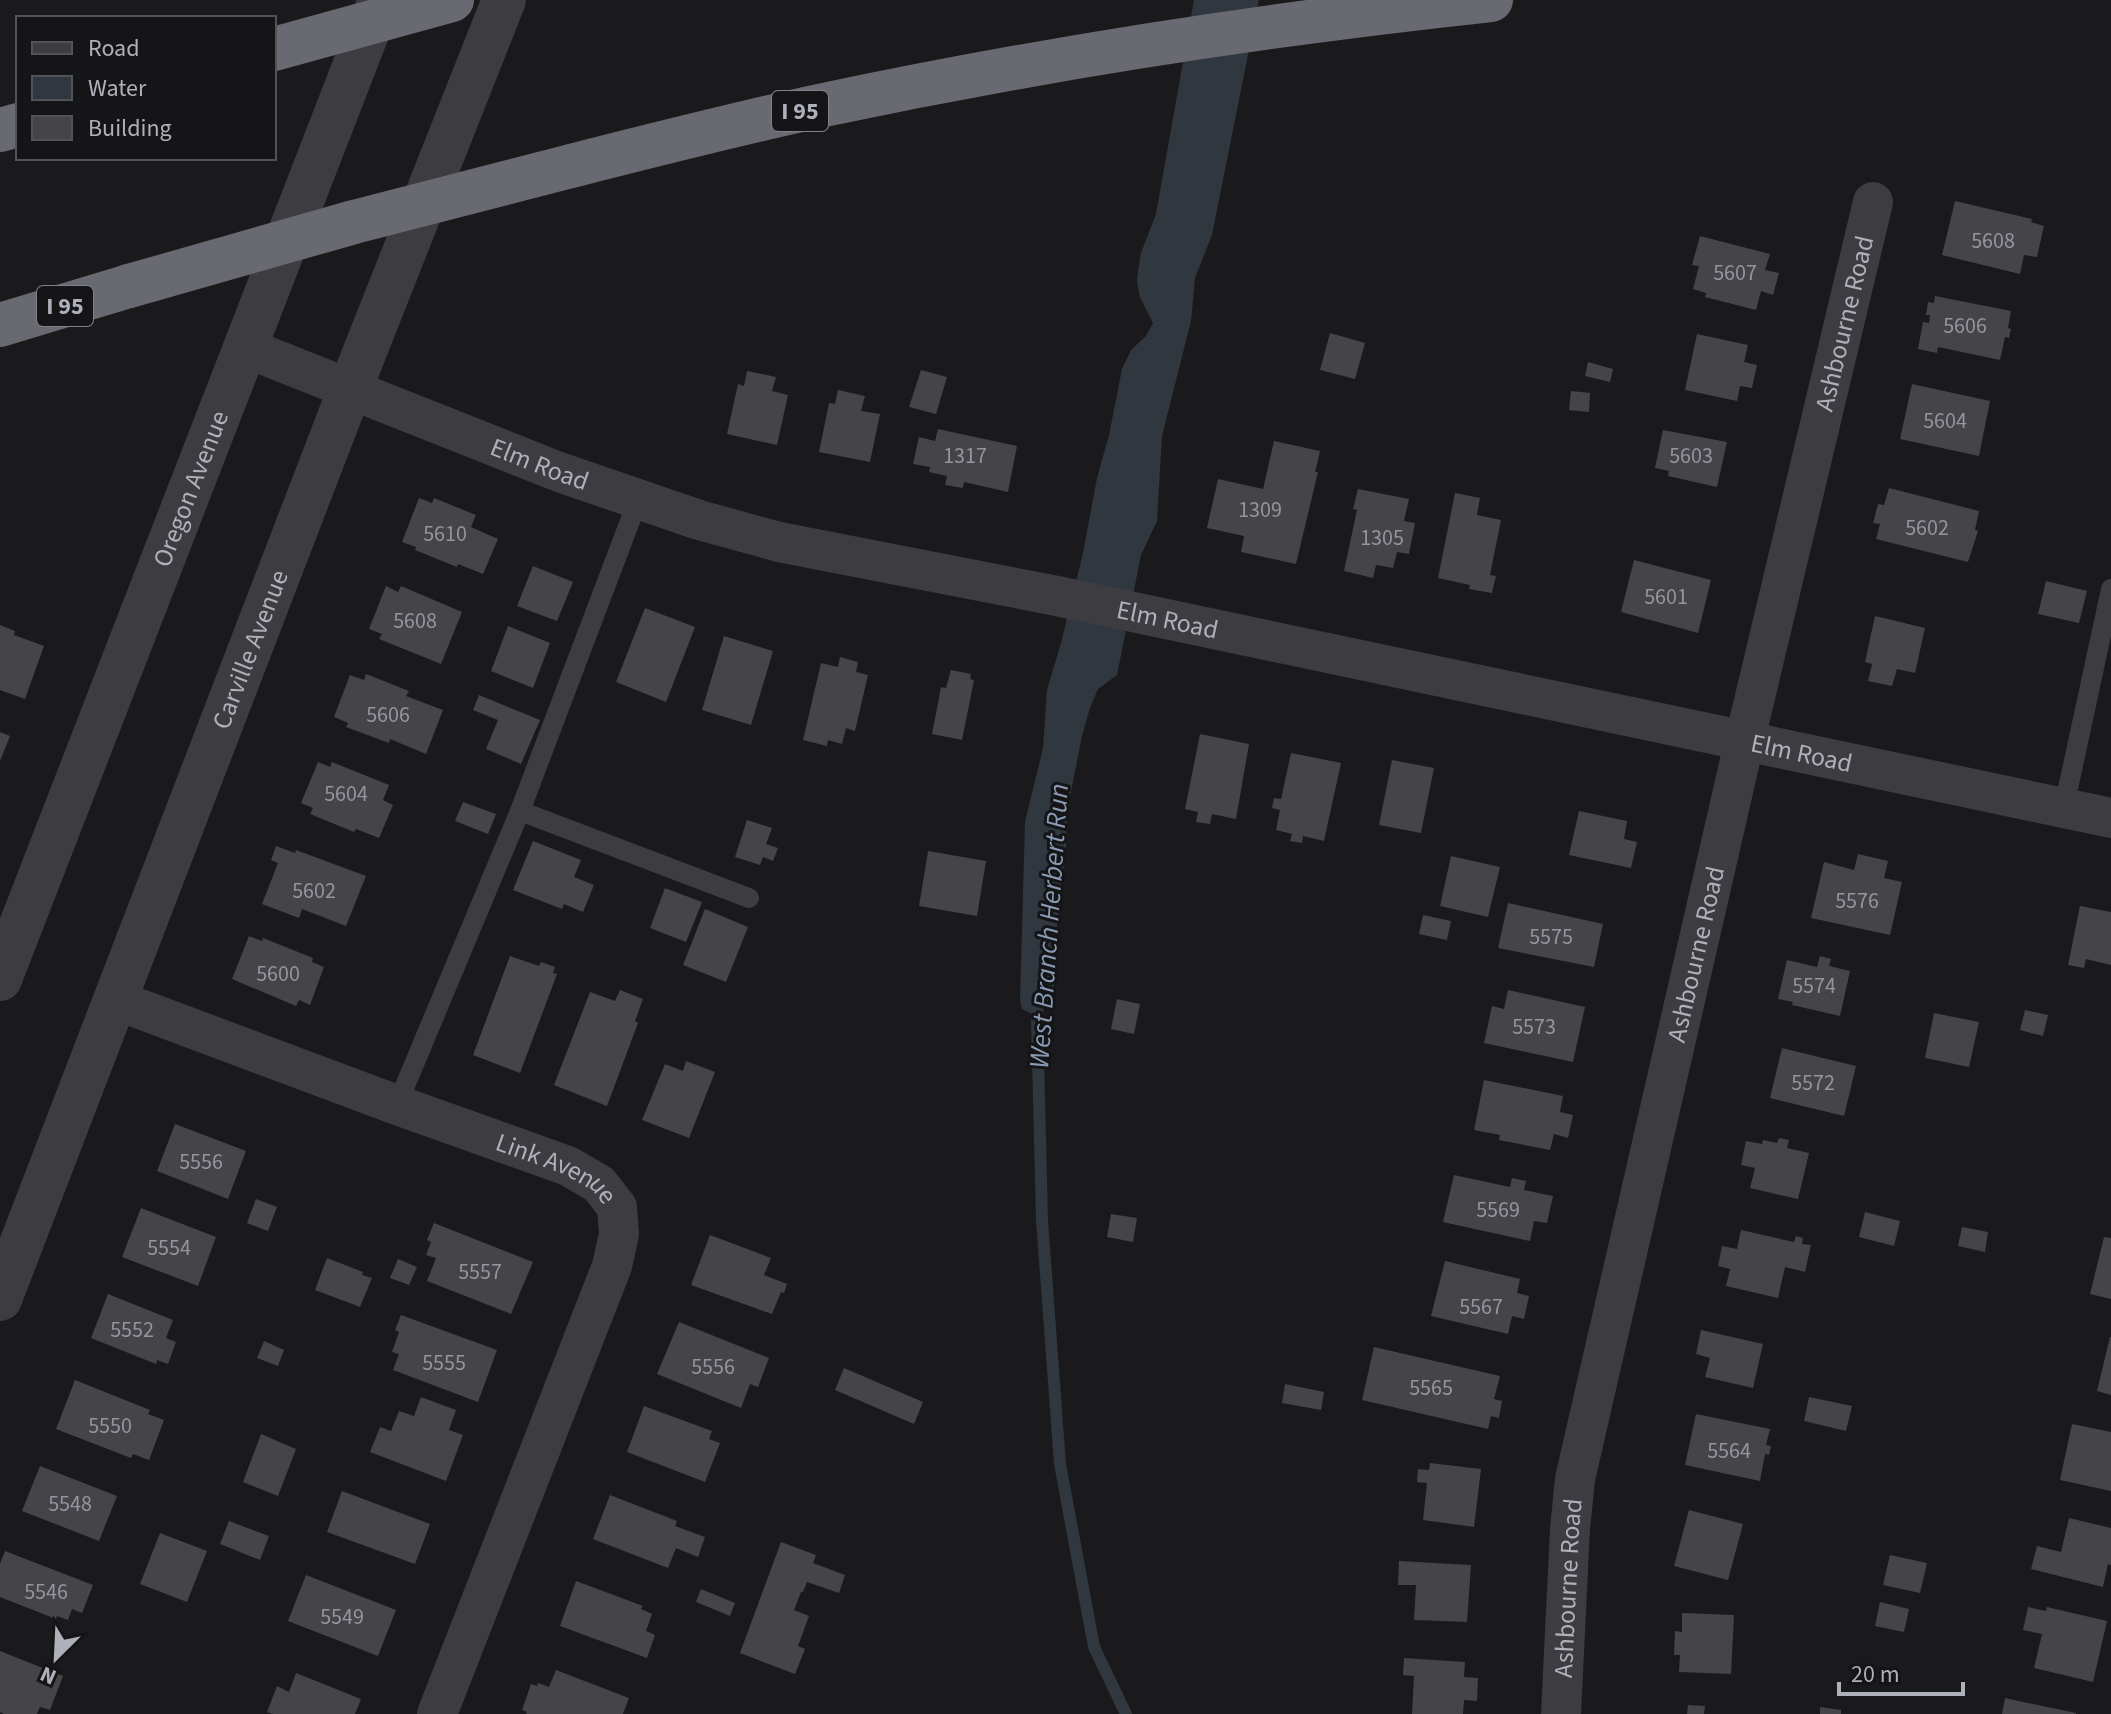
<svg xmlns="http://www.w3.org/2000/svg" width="2111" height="1714" viewBox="0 0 2111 1714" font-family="'Source Sans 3',sans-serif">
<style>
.water{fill:#31373f}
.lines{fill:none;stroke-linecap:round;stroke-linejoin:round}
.stream{stroke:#31373f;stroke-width:12}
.building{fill:#454549}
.service{stroke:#3c3c41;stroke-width:20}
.minor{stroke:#3c3c41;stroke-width:40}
.tertiary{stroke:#3c3c41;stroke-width:44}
.motorway{stroke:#686971;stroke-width:44}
.motorway-bridge{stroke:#686971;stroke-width:44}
.labels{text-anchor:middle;stroke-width:6;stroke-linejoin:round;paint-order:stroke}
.number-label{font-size:22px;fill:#94959e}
.shield{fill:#151517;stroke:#808289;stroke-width:2}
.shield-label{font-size:24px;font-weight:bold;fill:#aeb0ba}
.street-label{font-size:26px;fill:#aeb0ba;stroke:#151517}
.water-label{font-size:28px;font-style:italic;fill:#899ab2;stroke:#151517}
</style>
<rect width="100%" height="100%" fill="#1a1a1c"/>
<path class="water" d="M1194 0H1259L1212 235 1195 278 1191 321 1162 436 1157 521 1141 555 1117 675 1098 689 1090 708 1082 736 1067 812 1066 847 1055 942 1054 989 1049 1003 1043 1010 1032 1014 1022 1009 1020 1000 1025 822 1043 748 1047 690 1061 643 1083 553 1097 478 1109 435 1122 369 1131 350 1146 336 1153 323 1140 297 1137 282 1138 271 1141 253 1156 214Z"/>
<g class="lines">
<path class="stream" d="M1038 997 1037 1017 1042 1220 1060 1464 1094 1647 1126 1714"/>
</g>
<path class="building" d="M1955 201 2032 219 2031 222 2044 226 2037 257 2024 255 2020 274 1942 255Z
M1700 236 1770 254 1765 270 1779 273 1773 295 1761 291 1756 310 1705 297 1706 293 1693 289 1699 266 1692 265Z
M1935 296 2011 311 2008 328 2011 329 2009 338 2005 337 2000 360 1938 347 1937 353 1918 349 1923 322 1929 323 1930 315H1926L1928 302 1934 303Z
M1330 333 1365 343 1355 379 1320 370Z
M1697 334 1748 345 1744 362 1757 365 1752 388 1740 386 1737 401 1685 390Z
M1588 362 1613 369 1610 382 1585 376Z
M921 370 947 377 936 414 909 407Z
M747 371 776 377 772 391 788 395 777 445 727 434 738 384 744 386Z
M1912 384 1990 401 1979 456 1900 439Z
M838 390 865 396 861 411 880 414 870 462 819 452 829 403 835 404Z
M1571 391 1590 393 1589 412 1569 410Z
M938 429 1017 446 1008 492 964 482 963 488 945 485 947 476 929 472 930 467 913 464 919 437 935 441Z
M1663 430 1727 442 1717 487 1668 476 1669 471 1655 468Z
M1274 441 1320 451 1315 472H1318L1296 564 1241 552 1244 536 1207 528 1218 479 1263 489Z
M1889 488 1979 511 1975 530 1978 531 1968 562 1876 539 1880 524 1873 523 1878 504 1884 505Z
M1358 489 1409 499 1404 521 1415 523 1409 554 1397 552 1393 568 1376 565 1373 578 1344 571 1357 510 1353 509Z
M1455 493 1480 498 1477 515 1501 520 1490 575 1496 576 1492 593 1469 589 1470 585 1438 578Z
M419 498 432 503 434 498 476 515 471 527 498 539 483 574 458 564 457 567 415 550 416 547 402 542Z
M1634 560 1711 580 1698 633 1621 612Z
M533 566 573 582 557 621 517 606Z
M2046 581 2087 591 2079 623 2038 614Z
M386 586 398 592 401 586 462 612 441 664 379 639 382 634 369 629Z
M645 608 695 627 666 702 616 682Z
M1875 616 1925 628 1915 673 1897 669 1892 686 1868 681 1872 664 1865 662Z
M0 625 15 631 14 635 44 646 25 699 0 690Z
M508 626 550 643 533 688 491 671Z
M724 636 773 651 751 725 702 710Z
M840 657 858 662 856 672 868 675 855 731 846 728 842 744 828 740 827 746 803 740 821 663 838 667Z
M951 670 971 674 970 679 974 680 962 740 932 734 941 687 946 688Z
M366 674 409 691 406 696 443 710 426 754 390 739 389 743 346 727 348 723 334 717 350 675 364 680Z
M479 695 540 720 521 764 486 749 498 720 473 710Z
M0 732 10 736 0 761Z
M1200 734 1249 744 1236 819 1212 814 1210 824 1196 822 1198 812 1185 809Z
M1291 753 1341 763 1324 841 1303 836 1302 843 1290 841 1292 834 1276 830 1280 810 1272 808 1274 798 1281 799Z
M1392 760 1434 768 1421 833 1379 825Z
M318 762 330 767 332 762 389 785 383 800 393 805 379 838 356 829 354 832 310 814 313 808 301 803Z
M463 802 496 814 488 834 455 821Z
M1579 811 1627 821 1624 839 1637 842 1631 868 1569 855Z
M747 820 772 828 766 844 778 848 773 861 763 857 760 865 735 857Z
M533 841 581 860 574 877 594 885 583 912 564 904 562 909 513 890Z
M276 846 295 853 296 850 366 876 346 926 302 909 299 918 262 904 278 863 271 860Z
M928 851 986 861 977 916 919 906Z
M1858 854 1888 861 1884 878 1902 882 1890 935 1811 918 1824 862 1854 870Z
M1451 856 1500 867 1488 917 1440 906Z
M665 888 702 902 686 942 650 928Z
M1508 903 1603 924 1594 967 1498 948Z
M2080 906 2111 912V965L2086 959 2084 968 2068 965Z
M705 909 748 927 726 982 683 965Z
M1423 915 1451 921 1447 940 1419 934Z
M249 936 262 941 263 938 313 958 312 962 324 967 310 1005 299 1000 296 1006 232 979Z
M510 956 539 966 541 962 555 967 553 973 557 974 520 1073 473 1055Z
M1820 956 1831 959 1829 966 1850 971 1840 1016 1792 1005 1793 1002 1778 999 1787 960 1817 967Z
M620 990 643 999 635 1021 638 1023 607 1106 554 1085 590 992 615 1001Z
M1508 990 1585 1007 1573 1062 1484 1043 1492 1006 1504 1009Z
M1117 999 1140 1004 1134 1034 1111 1029Z
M2025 1010 2048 1015 2043 1036 2020 1030Z
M1934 1013 1979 1022 1969 1067 1925 1058Z
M1782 1048 1856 1066 1844 1116 1770 1098Z
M686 1061 715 1072 689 1138 642 1120 665 1064 683 1071Z
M1484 1080 1563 1096 1560 1112 1573 1115 1568 1138 1554 1134 1550 1150 1499 1140 1500 1135 1474 1130Z
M175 1124 246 1151 228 1199 157 1171Z
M1779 1138 1789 1140 1787 1148 1809 1153 1798 1199 1750 1188 1755 1168 1741 1165 1746 1141 1762 1144 1763 1140 1777 1143Z
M1454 1175 1510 1187 1512 1178 1526 1181 1524 1190 1553 1196 1547 1223 1534 1221 1530 1241 1443 1222Z
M256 1199 277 1207 268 1231 247 1223Z
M141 1208 216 1237 198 1286 122 1257Z
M1865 1212 1900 1221 1894 1246 1859 1237Z
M1111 1214 1137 1218 1133 1242 1107 1237Z
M434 1223 533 1262 511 1314 427 1281 436 1258 426 1255 431 1242 427 1240Z
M1962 1227 1988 1232 1985 1252 1958 1246Z
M1741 1230 1794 1242 1796 1236 1803 1238 1802 1244 1811 1245 1805 1272 1785 1267 1778 1298 1726 1286 1730 1269 1718 1266 1722 1246 1737 1249Z
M710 1235 771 1258 764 1275 787 1284 784 1293 781 1292 772 1314 691 1285Z
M2104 1237 2111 1238V1299L2090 1294Z
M327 1258 363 1272 362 1275 372 1278 360 1307 315 1290Z
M398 1259 417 1267 409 1285 390 1278Z
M1445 1261 1520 1279 1517 1293 1529 1296 1524 1319 1512 1316 1508 1334 1431 1316Z
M108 1294 173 1320 166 1338 176 1342 168 1364 157 1360 156 1364 91 1338Z
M401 1315 497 1350 478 1402 393 1370 399 1354 392 1352 399 1332 395 1330Z
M679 1322 769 1358 758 1387 750 1384 741 1408 657 1374Z
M1701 1330 1763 1344 1753 1388 1705 1377 1710 1358 1696 1354Z
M2110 1337H2111V1395L2097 1391Z
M264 1341 284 1350 278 1366 257 1358Z
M1374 1347 1500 1376 1494 1399 1502 1401 1499 1418 1491 1416 1488 1429 1362 1400Z
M844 1368 923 1402 914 1424 835 1390Z
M75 1380 150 1410 148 1414 164 1420 149 1460 133 1454 131 1458 56 1429Z
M1285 1384 1324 1392 1321 1410 1282 1403Z
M421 1397 456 1410 449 1430 463 1435 446 1481 370 1452 380 1427 391 1431 399 1411 414 1416Z
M1809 1397 1852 1406 1846 1431 1804 1421Z
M644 1406 712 1431 709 1439 720 1443 705 1482 627 1452Z
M1696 1414 1770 1429 1766 1445 1771 1446 1769 1455 1765 1454 1760 1481 1685 1465Z
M2072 1424 2111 1432V1491L2060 1480Z
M261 1434 296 1449 278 1496 243 1482Z
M1430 1463 1481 1469 1474 1527 1423 1520 1427 1483 1417 1482 1418 1469 1429 1470Z
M40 1466 117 1496 99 1541 22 1511Z
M342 1491 430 1524 415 1564 327 1532Z
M610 1495 677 1521 675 1526 705 1537 698 1557 676 1548 668 1568 593 1539Z
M1689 1510 1743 1524 1728 1580 1674 1566Z
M2069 1518 2111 1528V1565L2108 1564 2103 1587 2031 1569 2037 1546 2061 1552Z
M229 1521 269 1536 260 1560 220 1544Z
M160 1533 207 1551 187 1602 140 1584Z
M781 1542 816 1555 813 1563 845 1575 839 1593 807 1582 803 1592H801L794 1610 809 1616 798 1646 805 1649 795 1674 740 1653Z
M5 1551 93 1585 82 1613 72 1609 68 1620 57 1616 56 1619 0 1597V1564Z
M1890 1555 1927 1563 1920 1593 1883 1585Z
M1399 1561 1471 1565 1467 1622 1414 1620 1416 1585H1398Z
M306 1575 396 1610 378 1656 288 1621Z
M576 1581 643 1606 641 1609 652 1614 646 1631 655 1635 647 1658 560 1626Z
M701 1589 735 1603 730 1616 696 1602Z
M1880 1602 1909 1609 1904 1632 1875 1626Z
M2028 1607 2046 1611 2047 1607 2107 1621 2093 1682 2034 1668 2042 1634 2023 1630Z
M1682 1613 1734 1615 1731 1674 1679 1672 1680 1655H1674L1675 1631 1682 1632Z
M0 1651 63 1676 50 1710 40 1707 37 1714H4L0 1712Z
M1404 1658 1465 1662 1464 1677 1478 1678 1477 1701 1464 1700 1463 1714H1412L1414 1676 1403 1675Z
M556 1670 629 1698 623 1714H526L527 1712 522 1710 531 1684 537 1686 538 1683 549 1687Z
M296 1673 361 1699 355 1714H273L267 1712 277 1686 289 1692Z
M2005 1698 2076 1713V1714H2002Z
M1688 1705 1705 1706 1704 1714H1687Z
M1820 1707 1841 1710V1714H1820Z"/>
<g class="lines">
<path class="service" d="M2064 807 2111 589
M520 811 749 898
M397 1105 520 811 638 500"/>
<g class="minor">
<path id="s1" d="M244 347 559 472 699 520 779 542 1057 596 2111 818"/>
<path id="s2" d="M116 1000 397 1105 568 1166 599 1184 617 1207 619 1234 612 1266 437 1714"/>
<path id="s3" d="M1561 1714 1570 1529 1575 1479 1745 739 1873 202"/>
</g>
<g class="tertiary">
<path id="s4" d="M0 979 380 0"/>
<path id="s5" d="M0 1299 350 389 504 0"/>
</g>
<path class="motorway" d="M0 130 18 125
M571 166C654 145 736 124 819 106 1041 59 1266 24 1491 0
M0 325 129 286"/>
<path class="motorway-bridge" d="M274 49 452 0
M129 286 354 222 571 166"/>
</g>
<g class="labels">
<g class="number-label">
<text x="1993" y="248">5608</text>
<text x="1735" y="280">5607</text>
<text x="1965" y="333">5606</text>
<text x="1945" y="428">5604</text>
<text x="965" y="463">1317</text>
<text x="1691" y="463">5603</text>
<text x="1260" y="517">1309</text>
<text x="1927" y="535">5602</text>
<text x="445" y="541">5610</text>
<text x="1382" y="545">1305</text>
<text x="1666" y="604">5601</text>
<text x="415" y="628">5608</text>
<text x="388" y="722">5606</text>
<text x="346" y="801">5604</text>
<text x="314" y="898">5602</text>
<text x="1857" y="908">5576</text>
<text x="1551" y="944">5575</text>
<text x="278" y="981">5600</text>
<text x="1814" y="993">5574</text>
<text x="1534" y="1034">5573</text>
<text x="1813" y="1090">5572</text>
<text x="201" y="1169">5556</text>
<text x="1498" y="1217">5569</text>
<text x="169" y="1255">5554</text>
<text x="480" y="1279">5557</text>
<text x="1481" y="1314">5567</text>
<text x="132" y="1337">5552</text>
<text x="444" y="1370">5555</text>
<text x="713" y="1374">5556</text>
<text x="1431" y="1395">5565</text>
<text x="110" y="1433">5550</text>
<text x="1729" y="1458">5564</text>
<text x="70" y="1511">5548</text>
<text x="46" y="1599">5546</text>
<text x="342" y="1624">5549</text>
</g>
<g class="shield">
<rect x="772" y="91" width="56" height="40" rx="6"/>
<rect x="37" y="286" width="56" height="40" rx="6"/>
</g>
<g class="shield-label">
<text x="800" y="119">I 95</text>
<text x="65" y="314">I 95</text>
</g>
<g class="street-label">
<text dy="9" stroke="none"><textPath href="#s3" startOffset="1422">Ashbourne Road</textPath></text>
<text dy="9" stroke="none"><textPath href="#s1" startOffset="318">Elm Road</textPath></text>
<text dy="9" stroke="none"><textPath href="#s4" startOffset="526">Oregon Avenue</textPath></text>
<text dy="9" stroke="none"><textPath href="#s1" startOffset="966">Elm Road</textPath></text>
<text dy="9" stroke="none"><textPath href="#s5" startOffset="696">Carville Avenue</textPath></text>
<text dy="9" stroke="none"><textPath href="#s1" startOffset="1614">Elm Road</textPath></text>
<text dy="9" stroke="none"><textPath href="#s3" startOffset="774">Ashbourne Road</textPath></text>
<text dy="9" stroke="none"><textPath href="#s2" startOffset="472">Link Avenue</textPath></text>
<text dy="9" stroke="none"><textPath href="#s3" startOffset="126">Ashbourne Road</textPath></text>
</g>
<g class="water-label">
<text transform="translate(1048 926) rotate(-86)" y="10">West Branch Herbert Run</text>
</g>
</g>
<rect x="16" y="16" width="260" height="144" fill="#151517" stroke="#525358" stroke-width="2"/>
<rect x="32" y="42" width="40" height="12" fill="#3c3c41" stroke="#525358" stroke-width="2"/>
<text x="88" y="56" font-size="24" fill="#aeb0ba">Road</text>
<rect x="32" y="76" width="40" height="24" fill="#31373f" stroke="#525358" stroke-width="2"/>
<text x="88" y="96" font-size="24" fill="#aeb0ba">Water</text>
<rect x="32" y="116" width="40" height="24" fill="#454549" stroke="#525358" stroke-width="2"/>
<text x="88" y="136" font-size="24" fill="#aeb0ba">Building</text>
<g transform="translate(56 1658) rotate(204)" stroke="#151517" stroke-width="6" paint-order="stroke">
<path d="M0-6L14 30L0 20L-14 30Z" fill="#aeb0ba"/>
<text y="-12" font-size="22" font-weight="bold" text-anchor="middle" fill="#aeb0ba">N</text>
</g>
<path d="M1839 1682v12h124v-12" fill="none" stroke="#aeb0ba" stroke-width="4"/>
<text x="1851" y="1682" font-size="24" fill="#aeb0ba" stroke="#151517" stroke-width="6" paint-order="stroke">20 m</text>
</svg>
